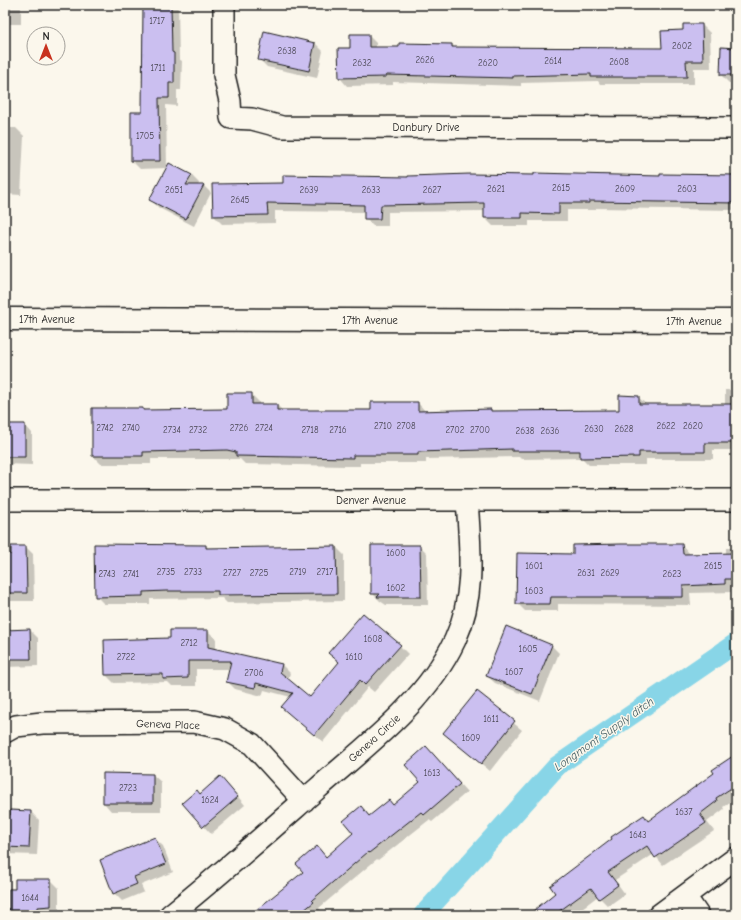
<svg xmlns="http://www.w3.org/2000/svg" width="741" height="920" viewBox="0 0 741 920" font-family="'Comic Neue',sans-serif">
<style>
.shadow{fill:#0003}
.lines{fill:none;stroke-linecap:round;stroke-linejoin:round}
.canal{stroke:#88d5e7;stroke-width:20}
.building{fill:#cbbff0;stroke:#1c1c1c}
.minor-casing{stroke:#1c1c1c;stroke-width:24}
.secondary-casing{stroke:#1c1c1c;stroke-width:25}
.minor{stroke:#fbf7ec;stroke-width:21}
.secondary{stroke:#fbf7ec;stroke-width:22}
.labels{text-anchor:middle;stroke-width:3;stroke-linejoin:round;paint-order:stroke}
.number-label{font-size:9px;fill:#484551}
.street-label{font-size:11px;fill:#1c1c1c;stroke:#fbf7ec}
.water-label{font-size:12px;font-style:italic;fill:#425d63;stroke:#fbf7ec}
</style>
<rect width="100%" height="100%" fill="#fbf7ec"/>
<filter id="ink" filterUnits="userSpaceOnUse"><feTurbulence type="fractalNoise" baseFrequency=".025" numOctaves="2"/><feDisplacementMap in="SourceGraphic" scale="8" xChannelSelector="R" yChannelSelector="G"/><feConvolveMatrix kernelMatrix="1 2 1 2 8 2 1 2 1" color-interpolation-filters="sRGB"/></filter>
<g filter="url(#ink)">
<path class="shadow" d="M5 5H21V24H5Z
M144 5H178L179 59 182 61 181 90H177V106L166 105 167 168 140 169 132 161 143 113Z
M684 25H702L710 33 711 68H694V84H600L598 81 521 83V86L393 82V85L347 86 340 78 351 49 368 35 376 43V48L452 45 455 48 663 49 684 31Z
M315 43 323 51 317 78 267 67 259 59Z
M736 49V83H729L721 75Z
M5 81 10 90 5 94Z
M5 128H16L24 136 21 195 5 194Z
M191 175 199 183 198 186H204L211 193 194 226 159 208 151 200Z
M736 175V210L596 208V210H567V221H529V226H493L485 218V211L388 212V226H373L365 218V212L275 211V223L222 224 214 216 283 184 409 178H660Z
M725 390H736V450H713V459H646V465H589L582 458 521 459 519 457 426 459V463H360V466H345L245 464 240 459H151V464H101L93 456V409H143L145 411 228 410 251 394 259 402V405H277L283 411H372L418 403 426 412 620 411 638 397 647 405H725Z
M5 425H25L32 433V465L5 464Z
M682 545 690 554H726V548H736V586H733V592L690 593 691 605 558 604V611H525L517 603 574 555Z
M5 546 26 547 33 554 34 601H5Z
M206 546 209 549 336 547 344 555V601L227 603 222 598 150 599V604H104L96 596Z
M420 546 427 553 428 605H386L380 601 372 593Z
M30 630 38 638V666L6 667 5 679V631Z
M208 631 216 639V650L282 665 290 673 288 680 310 698 400 646 408 654 374 692 368 687 323 742 283 707 291 697 264 690 262 696 235 689 227 681 230 669H196V686H172L168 682 114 683 106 675 105 641 171 639Z
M552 646 559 653 540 701 495 683 487 676Z
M477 693 522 730 490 771 445 733Z
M434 755 467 792 432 822 429 820 378 860 377 859 319 908 321 911 315 915H266L304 872 317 848 326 857 355 833 361 808 370 816 394 806 422 782Z
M736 755V798L723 807 724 809 707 822 714 831 663 865 654 854 615 880 625 894 608 906 598 896 573 915H529L557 893 644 816 649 822 715 773Z
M153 775 161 782V811H111L104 803Z
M228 785 245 805 211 834 183 804 200 795Z
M31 812 39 820 37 855 5 854V816Z
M155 839 163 846 173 872 141 885 144 892 122 901 114 893Z
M51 880 59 888V914L5 915V910H10L16 890Z"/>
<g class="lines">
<path class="canal" d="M423 915 557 766 736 643"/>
</g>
<path class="building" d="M143 5H171L172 52 174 53V83H169V98H159L160 161H131V112H142Z
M683 24H702L703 61H686L687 77H591V74L513 76V78L386 75V77L339 78 338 48H350V34H369V47H399V43L452 44V47L662 48 661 31 683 30Z
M264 31 315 43 309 71 258 60Z
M721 47 736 48V75H720Z
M169 163 192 175 186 185H204L186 219 149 200Z
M534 173 660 176V174L736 175V203L589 201V203H559V214L522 213V218H484V203L381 205 380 219H364V205L267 203 268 215 213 216 212 184 283 183V175L408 177V176L470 174 534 175Z
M227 393H252V404H277V410H371V402H418V411L491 409V411L619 410V395L639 396V404H736V443H705V452H639V457L580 458V451H512V449L418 452V455H353V458L236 456V452L227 450 143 452V456H92V408H143V410L227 409Z
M5 424H25V457H5Z
M94 544 206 545V548L336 546 337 594 218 595V591H166L143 592V596L95 597Z
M621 544H682L683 554 736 553V579H725V584L683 586V597H551L550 604H516L517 553 573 554V545Z
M371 545H420L421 597H377L380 594H371Z
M11 546H26L27 593H5V554H11Z
M363 613 401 645 365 685 360 680 314 735 281 707 293 693 256 683 255 688 226 682 231 661H188V678L163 679V674L105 675 104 640 170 638V630H208V647L282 664 280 672 310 697 339 662 328 653Z
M506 626 552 645 532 694 486 676Z
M30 629 31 659H5V630Z
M477 691 515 721 481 764 443 733Z
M426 746 460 784 424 815 421 812 369 853 368 852 312 900 314 902 298 915H250L303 872 296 864 317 846 326 857 353 833 343 821 361 806 369 816 389 800 393 805 420 782 405 765Z
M736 754V785L716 798 717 801 700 814 706 823 655 858 647 846 608 872 618 885 599 899 591 888 554 915H528L555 893 550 886 612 839 611 837 644 815 648 821 714 773 712 770Z
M103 773 153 774V803H103Z
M220 776 238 797 203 827 182 803 197 790 200 794Z
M10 810 31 811 29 848 5 847V815H10Z
M155 837 166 864 134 877 137 884 113 894 100 860Z
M15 879H51V906L38 907V915H9V889H15Z"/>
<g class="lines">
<g class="minor-casing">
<path id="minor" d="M224 5V75L230 101 231 118 252 119 282 127 736 128
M5 500H736
M5 732 16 726 42 723 194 722 225 729 252 744 304 801
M685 896 698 915
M170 915C220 875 268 832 317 789 367 745 426 702 455 640 476 595 470 547 467 500
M659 915 736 858"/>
</g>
<g class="secondary-casing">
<path id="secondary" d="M5 319 736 321"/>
</g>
<use href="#minor" class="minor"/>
<use href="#secondary" class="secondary"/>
</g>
</g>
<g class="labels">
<g class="number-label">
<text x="157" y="24">1717</text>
<text x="682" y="49">2602</text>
<text x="287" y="54">2638</text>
<text x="425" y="63">2626</text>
<text x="553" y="64">2614</text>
<text x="619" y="65">2608</text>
<text x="362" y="66">2632</text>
<text x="488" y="66">2620</text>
<text x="158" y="71">1711</text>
<text x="145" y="139">1705</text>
<text x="561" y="191">2615</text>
<text x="496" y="192">2621</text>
<text x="625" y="192">2609</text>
<text x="687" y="192">2603</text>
<text x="174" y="193">2651</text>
<text x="309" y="193">2639</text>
<text x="371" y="193">2633</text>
<text x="432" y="193">2627</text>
<text x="240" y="203">2645</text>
<text x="383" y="429">2710</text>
<text x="406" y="429">2708</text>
<text x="666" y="429">2622</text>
<text x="693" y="429">2620</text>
<text x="105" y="431">2742</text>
<text x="131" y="431">2740</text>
<text x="239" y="431">2726</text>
<text x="264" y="431">2724</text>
<text x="594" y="432">2630</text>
<text x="624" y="432">2628</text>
<text x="172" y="433">2734</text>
<text x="198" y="433">2732</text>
<text x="310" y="433">2718</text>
<text x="338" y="433">2716</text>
<text x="455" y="433">2702</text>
<text x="480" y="433">2700</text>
<text x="525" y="434">2638</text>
<text x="550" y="434">2636</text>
<text x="396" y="556">1600</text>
<text x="534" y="569">1601</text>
<text x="713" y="569">2615</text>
<text x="166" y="575">2735</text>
<text x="193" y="575">2733</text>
<text x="298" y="575">2719</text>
<text x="325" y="575">2717</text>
<text x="232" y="576">2727</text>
<text x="259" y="576">2725</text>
<text x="586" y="576">2631</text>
<text x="610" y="576">2629</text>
<text x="107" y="577">2743</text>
<text x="131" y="577">2741</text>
<text x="672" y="577">2623</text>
<text x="396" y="591">1602</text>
<text x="534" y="594">1603</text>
<text x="373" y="642">1608</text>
<text x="189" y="646">2712</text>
<text x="528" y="652">1605</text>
<text x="126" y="660">2722</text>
<text x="354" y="660">1610</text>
<text x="514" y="675">1607</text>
<text x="254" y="676">2706</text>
<text x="491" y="722">1611</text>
<text x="471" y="741">1609</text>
<text x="432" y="776">1613</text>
<text x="128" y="791">2723</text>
<text x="210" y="803">1624</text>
<text x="684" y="815">1637</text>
<text x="638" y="838">1643</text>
<text x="30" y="901">1644</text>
</g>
<g class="street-label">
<text x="426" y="131">Danbury Drive</text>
<text x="47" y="323">17th Avenue</text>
<text x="370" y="324">17th Avenue</text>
<text x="694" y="325">17th Avenue</text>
<text x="371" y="504">Denver Avenue</text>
<text transform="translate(168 724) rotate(2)" y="4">Geneva Place</text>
<text transform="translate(374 738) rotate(-42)" y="4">Geneva Circle</text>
</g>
<g class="water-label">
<text transform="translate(604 734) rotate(-35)" y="4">Longmont Supply ditch</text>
</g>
</g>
<rect width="741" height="920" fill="none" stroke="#fbf7ec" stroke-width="20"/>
<rect x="10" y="10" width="721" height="900" fill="none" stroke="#1c1c1c" stroke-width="1.5" filter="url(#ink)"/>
<g transform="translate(46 46)"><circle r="19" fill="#fbf7ec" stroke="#a29f99"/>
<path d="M0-3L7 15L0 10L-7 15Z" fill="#c8321e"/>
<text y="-6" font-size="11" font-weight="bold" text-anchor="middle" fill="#1c1c1c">N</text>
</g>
</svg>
